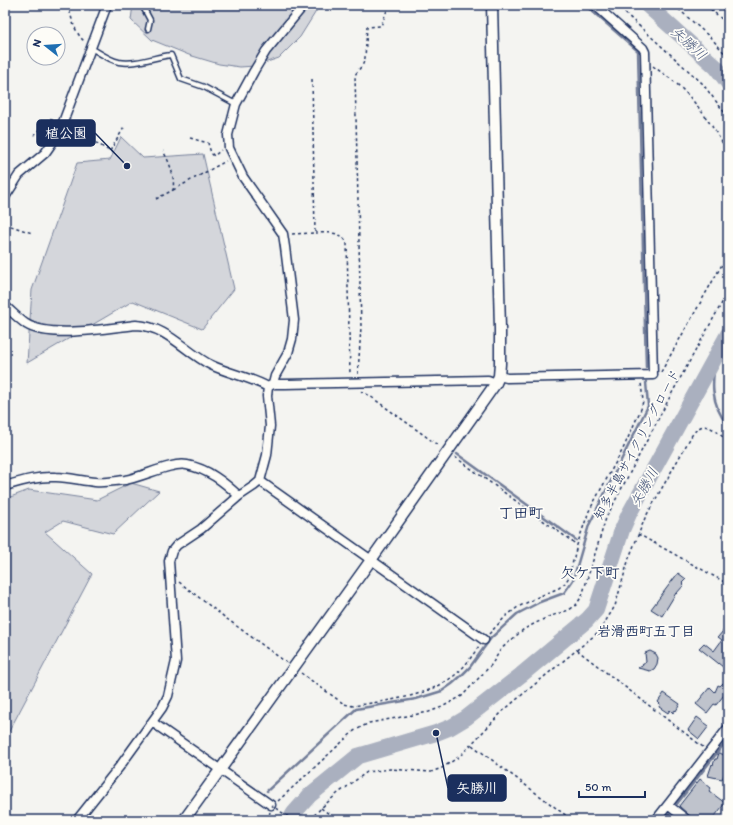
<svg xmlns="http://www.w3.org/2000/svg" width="733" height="825" viewBox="0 0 733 825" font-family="Itim,'Klee One',sans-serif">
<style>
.green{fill:#d4d6db;stroke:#78829c}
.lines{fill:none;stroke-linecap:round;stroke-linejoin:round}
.stream{stroke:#717c98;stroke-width:2.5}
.river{stroke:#aab0bf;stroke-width:16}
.building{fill:#bfc3cc;stroke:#1b2f5e}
.service-casing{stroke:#1b2f5e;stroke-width:7}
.minor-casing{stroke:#1b2f5e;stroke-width:11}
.tertiary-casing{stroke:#1b2f5e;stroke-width:13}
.path{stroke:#1b2f5e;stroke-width:1.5;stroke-dasharray:3 3;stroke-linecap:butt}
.service{stroke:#fdfcf7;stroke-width:4}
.minor{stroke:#fdfcf7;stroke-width:8}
.tertiary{stroke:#fdfcf7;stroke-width:10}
.path-bridge{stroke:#1b2f5e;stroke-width:1.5;stroke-dasharray:3 3;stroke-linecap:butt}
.labels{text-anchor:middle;stroke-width:3.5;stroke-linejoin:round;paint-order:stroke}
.street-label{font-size:13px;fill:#1b2f5e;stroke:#fdfcf7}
.water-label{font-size:14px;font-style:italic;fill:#46567b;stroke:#fdfcf7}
.neighbourhood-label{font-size:14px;font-weight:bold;fill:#1b2f5e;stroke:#fdfcf7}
.quarter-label{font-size:15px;font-weight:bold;fill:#1b2f5e;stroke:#fdfcf7}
.leader{fill:none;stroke:#1b2f5e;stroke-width:1.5}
.callout-dot{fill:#1b2f5e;stroke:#fdfcf7;stroke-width:1.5}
.callout{fill:#1b2f5e;stroke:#1b2f5e;stroke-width:1.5}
.callout-label{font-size:14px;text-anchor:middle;font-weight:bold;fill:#fff}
</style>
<rect width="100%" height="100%" fill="#f4f4f1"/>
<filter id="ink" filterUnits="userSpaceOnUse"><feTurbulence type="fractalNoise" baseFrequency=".025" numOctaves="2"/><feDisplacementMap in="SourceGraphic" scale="8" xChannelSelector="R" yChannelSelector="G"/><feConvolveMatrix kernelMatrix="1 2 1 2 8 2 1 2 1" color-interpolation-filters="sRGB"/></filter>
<g filter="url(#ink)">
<path class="green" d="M133 5H320L300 37 279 58 255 66 240 67 219 64 189 55 152 40 131 20Z
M121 137 143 158 203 154 234 289 202 329 133 301 27 363 32 290 77 163 110 160Z
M131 483 159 491 113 534 63 521 45 532 92 574 5 739V499L29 490 97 500Z"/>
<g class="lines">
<path class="stream" d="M585 5 638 51 646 367
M719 349 728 353
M717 354C711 382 710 403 728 426
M457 454 576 540
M267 791 356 709 416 699 442 691 452 684 461 676 470 667 491 638 517 614 540 602 564 593 573 580 589 525 648 406 646 382
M676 805 728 739
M665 820 670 813"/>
<path class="river" d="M647 5 716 67 728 83
M290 820 294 813 310 795 358 756 436 733 451 727 466 718 521 675 587 620 596 610 622 530 629 514 728 334"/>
</g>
<path class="building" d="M678 573 686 579 682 583 684 585 676 594V593L662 616 651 609Z
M728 625V671L699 648 704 643 714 651 722 640 718 637Z
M650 651 656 654 658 658 657 664 654 669 650 671 638 668 646 662 645 653Z
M723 683 728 688V693L725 696 724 695 716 705 714 704 707 713 696 704 710 687 715 692 718 685 720 686Z
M664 693 680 704 676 711 675 710 673 713 670 710 668 713 659 707 660 704 658 702Z
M697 717 709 726 699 739 688 730Z
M719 753 728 756V774L725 773 722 779 708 776 712 764 713 765 715 759H717Z
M700 779 711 788 709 791 725 803 712 820H693L690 816 679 806Z"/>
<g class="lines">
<g class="service-casing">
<path id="service" d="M142 5 150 20 148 29
M91 48C100 53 109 60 119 62 136 65 154 57 171 55L181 79 204 87 236 104"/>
</g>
<g class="minor-casing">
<path id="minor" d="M5 197 19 175 45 153 59 133 107 5
M5 306C12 312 19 319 26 324 50 339 108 328 136 325 167 326 185 352 211 365 230 374 250 377 268 387
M499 376 507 378 653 375 645 52 643 48 595 5
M273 384 275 376 288 353 292 339 294 320 285 247 283 234 243 177 229 148 228 135 236 104 254 71 266 51 304 5
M260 481 484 640
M5 486C22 481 38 476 56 477 69 477 82 481 95 482 105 483 115 481 125 480 143 477 171 462 187 465 208 469 224 482 239 496
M152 722 271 805
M668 805 687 820
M77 820 120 766 162 708 168 696 176 661 169 561 172 551 177 545 201 529 239 496 254 486 260 481 267 455 270 426 267 396 268 387 273 384H285L488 380 496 383
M656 820 728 728"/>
</g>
<g class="tertiary-casing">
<path id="tertiary" d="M184 820 371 560 496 383 499 376 500 364V329L492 5"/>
</g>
<path class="path" d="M68 5C72 19 74 32 85 42
M616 5 702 83 728 117
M674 5 712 39 728 57
M706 5 724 21 728 28
M653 66C662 73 672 79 680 87 700 106 714 129 728 152
M70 127 116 155
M34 135 44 126 49 118 55 120
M190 138 208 143 211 153 214 156 221 150
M110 151 125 126
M173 190 226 161
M156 199 173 190C175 176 170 163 163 151
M5 224 32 233
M315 233C326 233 343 230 347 244L350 375
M292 234 315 233 312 78
M661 372 728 254
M358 374 361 327 355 75 363 64 365 58 367 27 381 26 389 5
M361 391 370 396 439 446
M455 457 577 545
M638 534 728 584
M179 582 227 619 287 663
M489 634 506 616 518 607 538 597 559 588 565 583 569 577 577 545 589 511 623 449 641 409 643 401 641 383
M577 650 703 747
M301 673 344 704 353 706C387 700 427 698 455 675 465 667 472 656 479 646
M472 745 572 820
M278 801 354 731 369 723 429 712 442 707 462 696 492 664 501 649 524 629 548 617 569 610 576 605 582 596 606 518 672 393 728 292
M321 808 337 820
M268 820 270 812
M310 820 321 808 337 794 367 772 390 769 431 772 442 768 460 756 503 711 523 694 595 635 602 627 615 606 629 558 645 518 692 435C694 433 696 429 699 428 708 421 722 436 728 442"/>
<use href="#service" class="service"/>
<use href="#minor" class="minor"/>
<use href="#tertiary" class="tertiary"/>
<path class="path-bridge" d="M271 805 293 820"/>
</g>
</g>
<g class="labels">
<g class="street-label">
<text transform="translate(636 444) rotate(-62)" y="5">知多半島サイクリングロード</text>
</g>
<g class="water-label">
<text transform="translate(689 43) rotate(42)" y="5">矢勝川</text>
<text transform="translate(644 487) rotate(-61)" y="5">矢勝川</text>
</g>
<g class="neighbourhood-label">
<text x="646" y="636">岩滑西町五丁目</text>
</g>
<g class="quarter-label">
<text x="521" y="518">丁田町</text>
<text x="590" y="578">欠ケ下町</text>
</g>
</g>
<path class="leader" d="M127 166L95 133M436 733L448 788"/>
<g class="callout-dot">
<circle cx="127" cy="166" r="4"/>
<circle cx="436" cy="733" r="4"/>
</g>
<g class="callout">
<rect x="37" y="120" width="58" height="26" rx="4"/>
<rect x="448" y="775" width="58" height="26" rx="4"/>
</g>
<g class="callout-label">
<text x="66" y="138">植公園</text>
<text x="477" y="793">矢勝川</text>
</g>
<rect width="733" height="825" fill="none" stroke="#fdfcf7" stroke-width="20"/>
<rect x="10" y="10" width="713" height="805" fill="none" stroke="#1b2f5e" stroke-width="1.5" filter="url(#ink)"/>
<g transform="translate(46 46) rotate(287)"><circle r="19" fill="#fdfcf7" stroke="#a3aaba"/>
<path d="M0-3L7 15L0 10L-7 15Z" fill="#1f6fb2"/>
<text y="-6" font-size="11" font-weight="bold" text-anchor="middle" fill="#1b2f5e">N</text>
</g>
<path d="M579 791v6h66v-6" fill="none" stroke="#1b2f5e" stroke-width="2"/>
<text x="585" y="791" font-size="12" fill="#1b2f5e" stroke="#fdfcf7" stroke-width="3" paint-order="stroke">50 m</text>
</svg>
